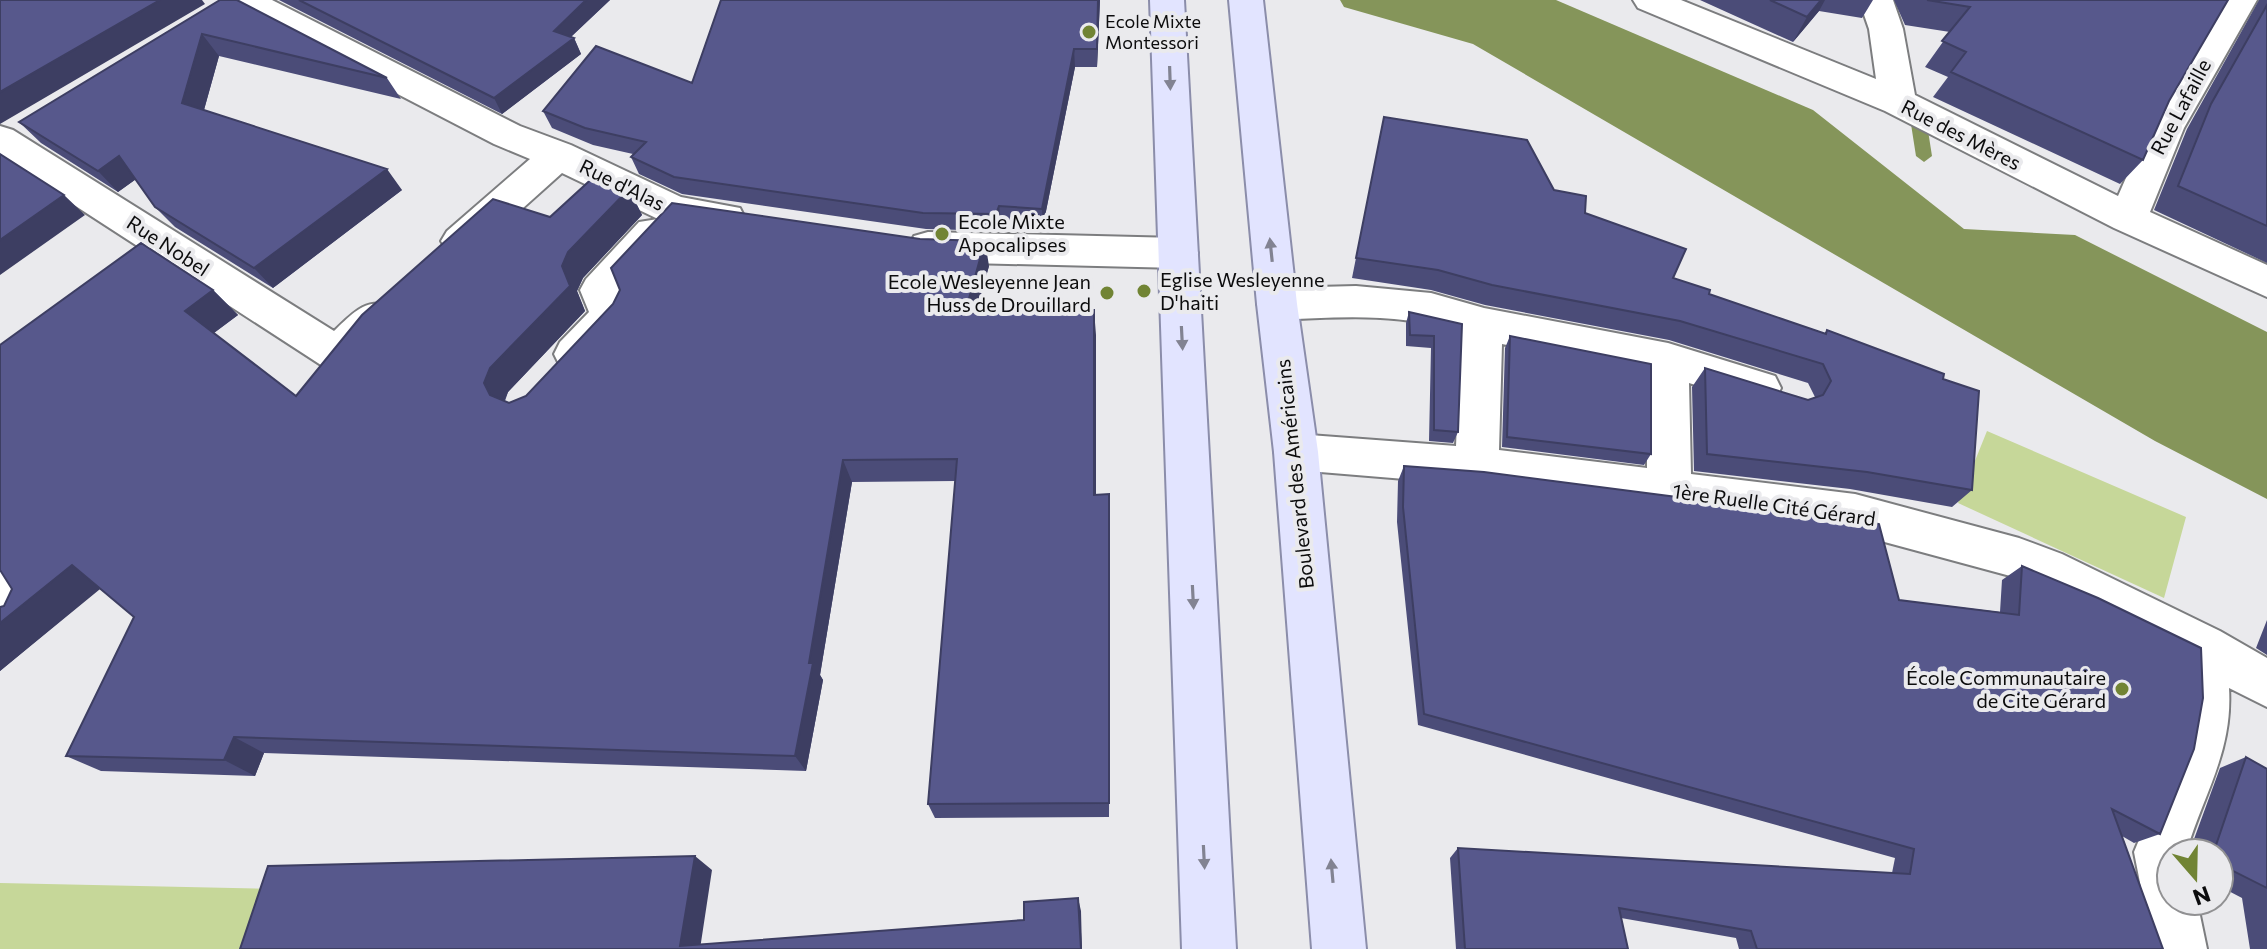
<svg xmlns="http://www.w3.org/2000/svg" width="2267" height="949" viewBox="0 0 2267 949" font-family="Commissioner,sans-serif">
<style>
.green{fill:#c6d799}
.water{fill:#85955a}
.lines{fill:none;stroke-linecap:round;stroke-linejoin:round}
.stream{fill:#85955a;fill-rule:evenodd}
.minor-casing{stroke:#7c7d7f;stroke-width:4}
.major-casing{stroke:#8b8daa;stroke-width:4}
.minor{fill:#fff;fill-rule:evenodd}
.major{fill:#e2e4ff;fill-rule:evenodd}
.wall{fill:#4b4c78}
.shaded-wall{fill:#3d3e62}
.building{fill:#57588c;stroke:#3d3e62;stroke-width:2}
.oneway{fill:#828392}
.poi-dot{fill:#718434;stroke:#eaeaed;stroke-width:3}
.labels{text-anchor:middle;stroke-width:8;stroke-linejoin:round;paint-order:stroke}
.far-poi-label{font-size:18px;fill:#0c0c0d;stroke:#eaeaed;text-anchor:start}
.street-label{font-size:20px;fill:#0c0c0d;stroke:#eaeaed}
.poi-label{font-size:20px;fill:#0c0c0d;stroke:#eaeaed;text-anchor:start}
</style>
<rect width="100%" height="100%" fill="#eaeaed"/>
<path class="green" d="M1987 431 2186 517 2164 598 1958 503Z
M0 883 280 889 257 949H0Z"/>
<path class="water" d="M1340 0H1556L1813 110 1964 229 2075 235 2267 332V499L2155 441 1473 44 1344 7Z"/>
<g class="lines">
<path class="stream" d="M1916 99 1924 105 1932 156 1924 162 1916 156 1908 105Z"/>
<g class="minor-casing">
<path id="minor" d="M227 0H272L520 126 571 145 681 197 740 208 745 218 740 228 726 232 667 222 672 232 621 293 631 316C622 333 599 366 579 370 572 371 567 368 560 366L554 354 560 342 589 312 580 290 586 279 639 222 658 219 562 173 475 251 461 256 447 251 441 241 447 231 530 159 494 144 232 8Z
M1633 0H1681L1876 79 1869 29 1859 0H1893L1903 29 1915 95 2118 196 2148 128 2223 0H2257L2184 128 2150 212 2267 265V297L2114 228 1885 111 1638 8Z
M0 126 13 130 334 331C352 314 366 297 391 306L397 317C388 335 361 364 340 368 333 370 328 367 321 365L0 157Z
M928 232 1178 238 1192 242 1198 253 1192 264 1178 268 928 262 914 258 908 247 914 236Z
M1356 286 1431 293 1484 308 1668 343 1775 376 1781 388 1775 400 1760 405 1689 383 1691 474 1855 494 2019 538 2062 554 2220 631 2267 658V707L2229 688C2233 752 2203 795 2186 853H2171V901H2197L2207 949H2153L2134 852 2172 761 2181 710 2180 659 2014 577 1855 534 1477 485 1296 470 1281 465 1274 452 1281 439 1296 434 1456 446 1461 333C1403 312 1338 317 1277 320L1263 315 1257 304 1263 293 1277 288ZM1502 344 1647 373V468L1499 450Z
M0 568C21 576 35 587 44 607L38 622 21 628 0 618Z"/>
</g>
<g class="major-casing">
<path id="major" d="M1150 0H1184L1236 949H1182Z
M1229 0H1263L1297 304 1318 452 1366 949H1312L1274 452 1257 304Z"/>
</g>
<use href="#minor" class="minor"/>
<use href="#major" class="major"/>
</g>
<path class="wall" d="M220 0 387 78 401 99 219 56 204 110 402 190 273 288 175 227 155 207 136 179 118 192 41 143 19 122Z
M279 0H610L571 37 574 38 581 54 502 114Z
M721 0H1100L1097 67H1075L1043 226 1001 222 999 231 926 229 682 194 639 174 631 157 633 154 593 145 552 128 543 111 692 83Z
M1700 0H1873L1862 18 1819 11 1793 42Z
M1894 0H2228L2169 101 2143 160 2120 184 1933 97 1948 77 1925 67 1950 32 1905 25Z
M2259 0H2267V263L2154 210 2187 129Z
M1384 117 1554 190 1673 278 1709 294 1824 334 1827 330 1943 379 1972 490 1952 507 1850 489 1694 471 1692 387 1705 368 1808 400 1815 397 1808 383 1669 340 1485 305 1431 290 1352 278Z
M629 189 642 215 583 278 577 291 585 311 508 392 505 401 509 403 989 266 976 312 1094 310 1096 495 1109 494 1110 516 1109 817 935 818 928 804 955 481 852 482 820 675 823 680 806 771 264 753 255 776 101 771 66 756 134 617 100 588 0 671V607L4 606 213 290 238 315 214 333 296 396Z
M1409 312 1462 324 1458 432 1453 443 1429 441 1431 348 1406 346V323Z
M1510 336 1651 454 1644 465 1502 447 1505 348Z
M1404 466 1899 600 2000 612 2002 580 2022 566 2160 834 2134 843 2122 836 2163 949H1739L1736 938 1621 918 1628 949H1456L1450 858 1458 848 1892 873 1895 858 1418 725 1397 522 1398 481Z
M2267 620V655L2256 648Z
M2246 757 2267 769V949H2250L2242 898 2219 886V853H2183L2190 850 2220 768Z"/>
<path class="shaded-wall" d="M160 0H202L205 4 0 124V92Z
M586 0H610L561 46 554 31Z
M1098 0H1100L1097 67V49Z
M1821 0H1825L1819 11 1793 42 1807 17Z
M202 34 219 56 200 124 182 103Z
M574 38 581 54 502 114 494 98Z
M1074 49 1075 67 1043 226 1042 209Z
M119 156 139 177 118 192 98 171Z
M387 169 402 190 273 288 254 268Z
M629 189 642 215 583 278 577 291 585 311 508 392 502 406 490 395 484 383 490 368 568 252Z
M64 195 85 215 0 275V240Z
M999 206 1001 222 999 231 996 214Z
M985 241 989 266 969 337 965 313Z
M213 290 238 315 211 335 185 311Z
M1094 310 1096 335V516L1094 495Z
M843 460 852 482 820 675 823 680 806 771 795 756 809 663Z
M1109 494 1110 516 1109 817Z
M72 565 105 585 0 671V623Z
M234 737 264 753 255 776 224 760Z
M695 856 712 870 700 949 680 946Z
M1078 898 1081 911 1082 949H1081Z"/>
<path class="building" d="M0 0H160L0 92Z
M220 0H237L387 78 202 34 182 103 387 169 254 268 155 207 119 156 98 171 19 122Z
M299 0H586L554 31 574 38 494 98Z
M721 0H1098L1097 49H1074L1042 209 999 206 996 214 923 213 674 177 631 157 646 142 585 128 543 111 596 46 692 83Z
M1770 0H1821L1807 17Z
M1927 0H2228L2169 101 2143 160 1951 72 1966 52 1942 41 1970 7Z
M2267 5V226L2178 186 2211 104Z
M1384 117 1527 140 1554 190 1586 196 1585 213 1686 249 1673 278 1710 290 1709 294 1826 334 1827 330 1944 374 1943 379 1979 391 1972 490 1867 472 1707 454 1705 368 1808 400 1823 395 1831 381 1823 364 1680 321 1492 285 1438 270 1356 258Z
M0 154 64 195 0 240Z
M597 174 629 189 568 252 562 266 570 286 490 368 484 383 490 395 509 403 526 396 613 304 620 290 611 268 672 203 920 239 985 241 965 313 1094 310V495L1109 494V803L928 804 957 459 843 460 809 663H813L795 756 234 737 224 760 66 756 134 617 72 565 0 623V607L4 606 12 589 0 570V345L141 243 213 290 185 311 296 396 362 315 493 199 550 217Z
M1409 312 1462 324 1458 432 1434 430V336L1410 335Z
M1510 336 1651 364V454L1507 437Z
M1404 466 1484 472 1870 522 1879 524 1899 600 2019 615 2022 566 2098 598 2201 648 2203 698 2194 749 2160 834 2112 809 2163 949H1757L1751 931 1619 908 1628 949H1465L1458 848 1910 874 1914 849 1424 714 1403 507Z
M2246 757 2267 769V888L2219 864V853H2200V847L2216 845Z
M695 856 680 946 1024 920V902L1078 898 1081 949H240L268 866Z"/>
<defs><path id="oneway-solid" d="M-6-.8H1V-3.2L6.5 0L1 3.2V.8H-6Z" transform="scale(2)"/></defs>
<g class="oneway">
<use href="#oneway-solid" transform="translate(1170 78) rotate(88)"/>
<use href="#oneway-solid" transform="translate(1271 250) rotate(-96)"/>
<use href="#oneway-solid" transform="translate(1182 338) rotate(87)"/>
<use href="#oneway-solid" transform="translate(1193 597) rotate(87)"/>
<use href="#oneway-solid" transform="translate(1204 857) rotate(87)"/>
<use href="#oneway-solid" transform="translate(1332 871) rotate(-95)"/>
</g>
<g class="poi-dot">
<circle cx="1089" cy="32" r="8"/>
<circle cx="942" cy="234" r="8"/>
<circle cx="1144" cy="291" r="8"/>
<circle cx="1107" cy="293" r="8"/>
<circle cx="2122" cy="689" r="8"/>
</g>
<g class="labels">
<g class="far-poi-label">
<text x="1105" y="28">Ecole Mixte<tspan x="1105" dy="21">Montessori</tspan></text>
</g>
<g class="street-label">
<text transform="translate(2181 107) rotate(-62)" y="7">Rue Lafaille</text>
<text transform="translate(1961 135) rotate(27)" y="7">Rue des Mères</text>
<text transform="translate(622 185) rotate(26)" y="7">Rue d'Alas</text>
<text transform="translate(168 246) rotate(33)" y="7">Rue Nobel</text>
<text transform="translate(1295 474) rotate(-96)" y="7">Boulevard des Américains</text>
<text transform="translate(1774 505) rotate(8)" y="7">1ère Ruelle Cité Gérard</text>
</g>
<g class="poi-label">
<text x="958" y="229">Ecole Mixte<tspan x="958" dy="23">Apocalipses</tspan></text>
<text x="1160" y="287">Eglise Wesleyenne<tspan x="1160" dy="23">D'haiti</tspan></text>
<text x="1091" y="289" text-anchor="end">Ecole Wesleyenne Jean<tspan x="1091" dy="23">Huss de Drouillard</tspan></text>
<text x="2106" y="685" text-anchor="end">École Communautaire<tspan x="2106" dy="23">de Cite Gérard</tspan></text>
</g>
</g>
<g transform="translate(2195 877) rotate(160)"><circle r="38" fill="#eaeaed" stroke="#919193" stroke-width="2"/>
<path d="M0-6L14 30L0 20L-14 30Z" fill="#718434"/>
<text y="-12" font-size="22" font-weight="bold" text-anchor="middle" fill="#0c0c0d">N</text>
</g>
</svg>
